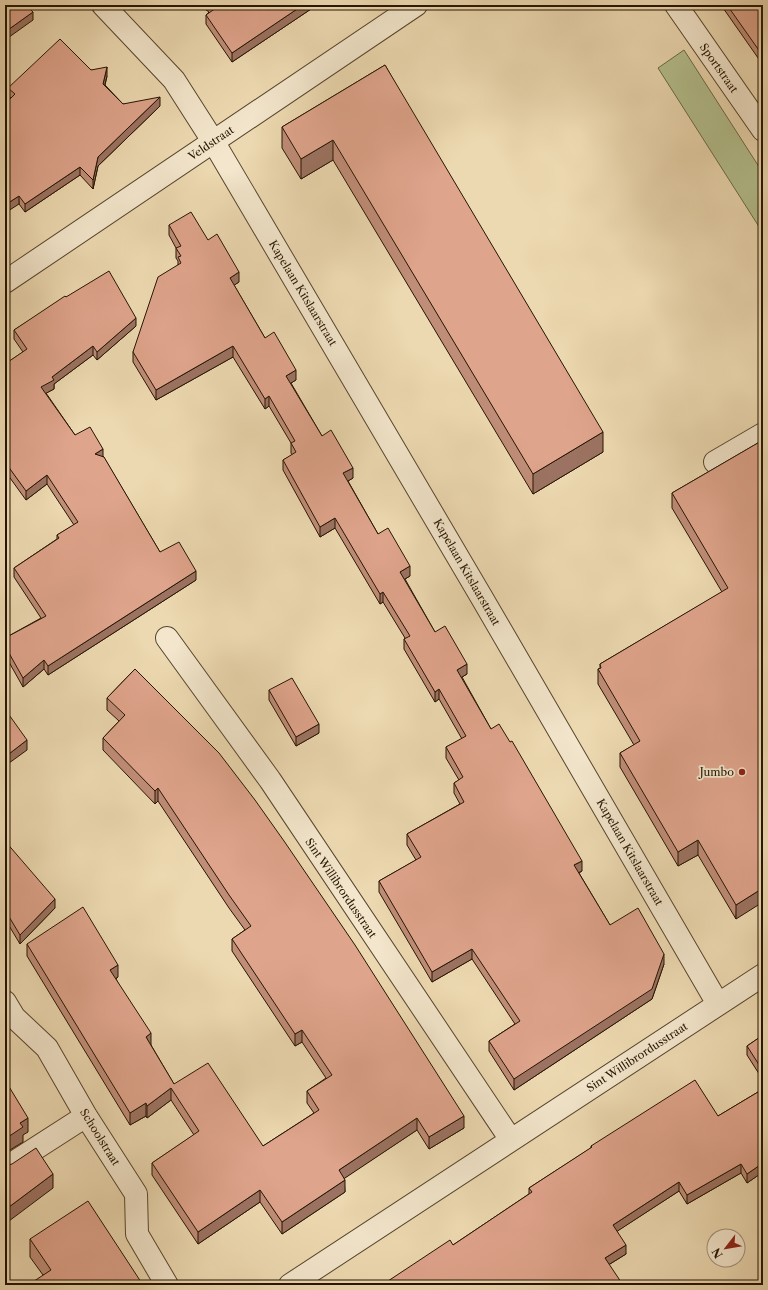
<svg xmlns="http://www.w3.org/2000/svg" width="768" height="1290" viewBox="0 0 768 1290" font-family="'Libre Caslon Text',serif">
<style>
.green{fill:#b4c08e;stroke:#6c6a48}
.lines{fill:none;stroke-linecap:round;stroke-linejoin:round}
.minor-casing{stroke:#57462d;stroke-width:24}
.minor{stroke:#f3e6cc;stroke-width:22}
.wall{fill:#c08d78;stroke:#251501}
.shaded-wall{fill:#9c7362;stroke:#251501}
.building{fill:#dfa48c;stroke:#251501}
.poi-dot{fill:#8f2418;stroke:#f3e6cc;stroke-width:1.5}
.labels{text-anchor:middle;stroke-width:3.5;stroke-linejoin:round;paint-order:stroke}
.street-label{font-size:11px;fill:#251501;stroke:#f3e6cc}
.poi-label{font-size:11px;fill:#251501;stroke:#f3e6cc;text-anchor:end}
</style>
<rect width="100%" height="100%" fill="#edd9b1"/>
<filter id="stains"><feTurbulence type="fractalNoise" baseFrequency=".005" numOctaves="4"/><feColorMatrix values="0 0 0 0 .2 0 0 0 0 .09 0 0 0 0 .02 0 0 0 .5 -.17"/></filter>
<radialGradient id="worn" r=".72"><stop offset=".6" stop-color="#630" stop-opacity="0"/><stop offset="1" stop-color="#630" stop-opacity=".3"/></radialGradient>
<path class="green" d="M684 50 763 173V233L658 68Z"/>
<g class="lines">
<g class="minor-casing">
<path id="minor" d="M103 5 174 80 213 141 482 598 718 1004
M676 5 763 130
M5 282 416 5
M715 462 763 434
M167 638 270 780 511 1140
M5 1002 14 1017 47 1048 86 1116 136 1194 137 1234 167 1285
M5 1168 86 1116
M290 1285 763 975"/>
</g>
<use href="#minor" class="minor"/>
</g>
<path class="wall" d="M199 5H317L232 62 206 24V15L209 12Z
M721 5H763V65Z
M385 65 603 452 533 494 333 160 301 179 282 148V127Z
M91 70 107 76 105 85 123 104 160 106 98 166 93 189 80 175 25 212 19 204 11 98 8 96V88Z
M169 225 208 240 239 282 234 285 265 338 296 380 291 383 322 436 353 478 348 481 378 534 410 576 405 579 435 632 467 674 462 677 491 729 582 871 579 873 610 925 664 964 652 999 514 1090 489 1051V1041L515 1024 472 959 432 982 379 892V881L416 860 407 845V834L460 804 454 793V783L459 780 446 758V747L462 739 439 699 435 702 404 649V639L405 638 383 602 380 604 335 528 320 537 283 470V460L292 455 291 453V443L269 406 265 409 233 357 156 400 133 362V352L178 265V261L176 258V248L169 235Z
M66 297 136 326 97 360 93 355 54 384V389L46 393 75 435 103 456 160 552 196 580 48 675 44 669 23 687 5 655V638L41 618 14 577V568L57 539V535L74 525 47 484 26 500 5 471V364L23 352 14 339V330Z
M763 440 736 919 698 855 678 866 620 767V753L634 745 598 684V669H600V664L722 592 672 508V493Z
M135 669 464 1128 429 1149 417 1130 344 1178 345 1192 282 1234 260 1202 198 1244 152 1175V1163L194 1135 171 1100 147 1118 146 1116 130 1125 27 956V944L118 977 116 979 151 1045 174 1084 263 1146 314 1113 307 1103V1091L326 1078 302 1042 295 1046 232 951V939L245 930 229 908 158 801 155 804 103 750V738L119 721 107 710V698Z
M269 690 319 733 296 746 269 700Z
M5 841 55 908 20 944 5 919Z
M763 1035V1080L747 1055V1046Z
M763 1089V1172L747 1183 741 1173 687 1204 679 1191 617 1231 626 1254 610 1264 453 1245 529 1194V1188L591 1148V1146L718 1116Z
M30 1239 143 1285 43 1275 30 1257Z"/>
<path class="shaded-wall" d="M303 5H317L232 62V53Z
M33 12V20L5 40V32Z
M107 67V76L103 92V84Z
M160 97V106L98 166 93 189V180L98 157Z
M333 140V160L301 179V159Z
M80 167V175L25 212V204Z
M19 196V204L5 213V205Z
M239 272V282L230 288V278Z
M136 318V326L97 360V352Z
M93 346V355L54 384V389L41 396V387L52 377Z
M233 346V357L156 400V390Z
M296 370V380L286 386V376Z
M269 396V406L265 409V399Z
M603 432V452L533 494V474Z
M103 449V458L95 454Z
M353 468V478L343 484V473Z
M47 475V484L26 500V491Z
M335 518V528L320 537V527Z
M410 566V576L400 582V572Z
M196 571V580L48 675V666Z
M383 592V602L380 604V594Z
M44 660V669L23 687V678Z
M467 664V674L457 680V670Z
M439 689V699L435 702V692Z
M319 724V733L296 746V737Z
M27 740V750L5 766V757Z
M158 788V801L155 804V791Z
M698 840V855L678 866V852Z
M582 861V871L574 875V865Z
M763 888V902L736 919V905Z
M55 899V908L20 944V935Z
M472 949V959L432 982V972Z
M664 954V964L652 999 514 1090V1079Z
M118 965V977L110 982V970Z
M302 1030V1042L295 1046V1034Z
M151 1033V1046L146 1037Z
M171 1088V1100L147 1118V1106Z
M146 1103V1116L130 1125V1113Z
M464 1116V1128L429 1149V1137Z
M28 1118V1132L23 1135V1142L5 1153V1139L20 1123Z
M417 1118V1130L339 1182V1170Z
M763 1163V1172L747 1183V1174Z
M741 1164V1173L687 1204V1195Z
M53 1174V1188L5 1224V1233V1210Z
M345 1180V1192L282 1234V1222Z
M679 1182V1191L613 1234V1225Z
M260 1190V1202L198 1244V1232Z
M626 1245V1254L605 1267V1258Z"/>
<path class="building" d="M5 5H26L33 12 5 32Z
M211 5H303L232 53 206 15 216 8Z
M727 5H763V56Z
M60 39 91 70 107 67 103 84 123 104 160 97 98 157 93 180 80 167 25 204 19 196 5 205V104L15 94 8 88Z
M385 65 603 432 533 474 333 140 301 159 282 127Z
M191 212 208 240 217 234 239 272 230 278 265 338 274 332 296 370 286 376 322 436 331 430 353 468 343 473 378 534 388 528 410 566 400 572 435 632 445 626 467 664 457 670 491 729 499 724 510 742 512 741 582 861 574 865 610 925 638 908 664 954 652 989 514 1079 489 1041 520 1021 472 949 432 972 379 881 421 857 407 834 464 802 454 783 463 777 446 747 466 736 439 689 435 692 404 639 410 636 383 592 380 594 335 518 320 527 283 460 296 452 291 443 295 441 269 396 265 399 233 346 156 390 133 352 158 277 181 263 178 257 181 256 176 248 181 246 169 225Z
M109 271 136 318 97 352 93 346 52 377 54 380 41 387 75 435 90 427 103 449 95 454 104 457 160 552 179 542 196 571 48 666 44 660 23 678 5 646V638L46 616 14 568 59 538 57 535 78 522 47 475 26 491 5 462V364L27 349 14 330 65 296 66 297Z
M763 440V888L736 905 698 840 678 852 620 753 640 741 598 669 601 668 600 664 728 588 672 493Z
M135 669 219 753 255 800 284 841 355 945 464 1116 429 1137 417 1118 339 1170 345 1180 282 1222 260 1190 198 1232 152 1163 199 1131 171 1088 147 1106 146 1103 130 1113 27 944 83 907 118 965 110 970 151 1033 146 1037 174 1084 208 1063 263 1146 319 1110 307 1091 332 1075 302 1030 295 1034 232 939 251 926 229 895 158 788 155 791 103 738 125 715 107 698Z
M292 678 319 724 296 737 269 690Z
M7 712 27 740 5 757V714Z
M5 841 55 899 20 935 5 910Z
M763 1035V1071L747 1046Z
M5 1080 28 1118 20 1123 23 1127 5 1139Z
M695 1080 718 1116 763 1089V1163L747 1174 741 1164 687 1195 679 1182 613 1225 626 1245 605 1258 623 1285H382L450 1240 453 1245 532 1192 529 1188 592 1147 591 1146Z
M36 1148 53 1174 5 1210V1166L12 1164Z
M88 1201 143 1285H28L51 1270 30 1239Z"/>
<circle class="poi-dot" cx="742" cy="772" r="4"/>
<g class="labels">
<g class="street-label">
<text transform="translate(719 68) rotate(55)" y="4">Sportstraat</text>
<text transform="translate(211 143) rotate(-34)" y="4">Veldstraat</text>
<text transform="translate(303 293) rotate(59)" y="4">Kapelaan Kitslaarstraat</text>
<text transform="translate(467 572) rotate(60)" y="4">Kapelaan Kitslaarstraat</text>
<text transform="translate(630 852) rotate(60)" y="4">Kapelaan Kitslaarstraat</text>
<text transform="translate(341 888) rotate(56)" y="4">Sint Willibrordusstraat</text>
<text transform="translate(637 1057) rotate(-33)" y="4">Sint Willibrordusstraat</text>
<text transform="translate(100 1137) rotate(58)" y="4">Schoolstraat</text>
</g>
<g class="poi-label">
<text x="734" y="776">Jumbo</text>
</g>
</g>
<rect width="768" height="1290" fill="none" stroke="#edd9b1" stroke-width="20"/>
<rect x="6" y="6" width="756" height="1278" fill="none" stroke="#251501" stroke-width="2"/>
<rect x="10" y="10" width="748" height="1270" fill="none" stroke="#251501"/>
<g transform="translate(726 1248) rotate(239)"><circle r="19" fill="#f3e6cc" stroke="#a1927b"/>
<path d="M0-3L7 15L0 10L-7 15Z" fill="#8f2418"/>
<text y="-6" font-size="11" font-weight="bold" text-anchor="middle" fill="#251501">N</text>
</g>
<rect width="100%" height="100%" filter="url(#stains)"/>
<rect width="100%" height="100%" fill="url(#worn)"/>
</svg>
